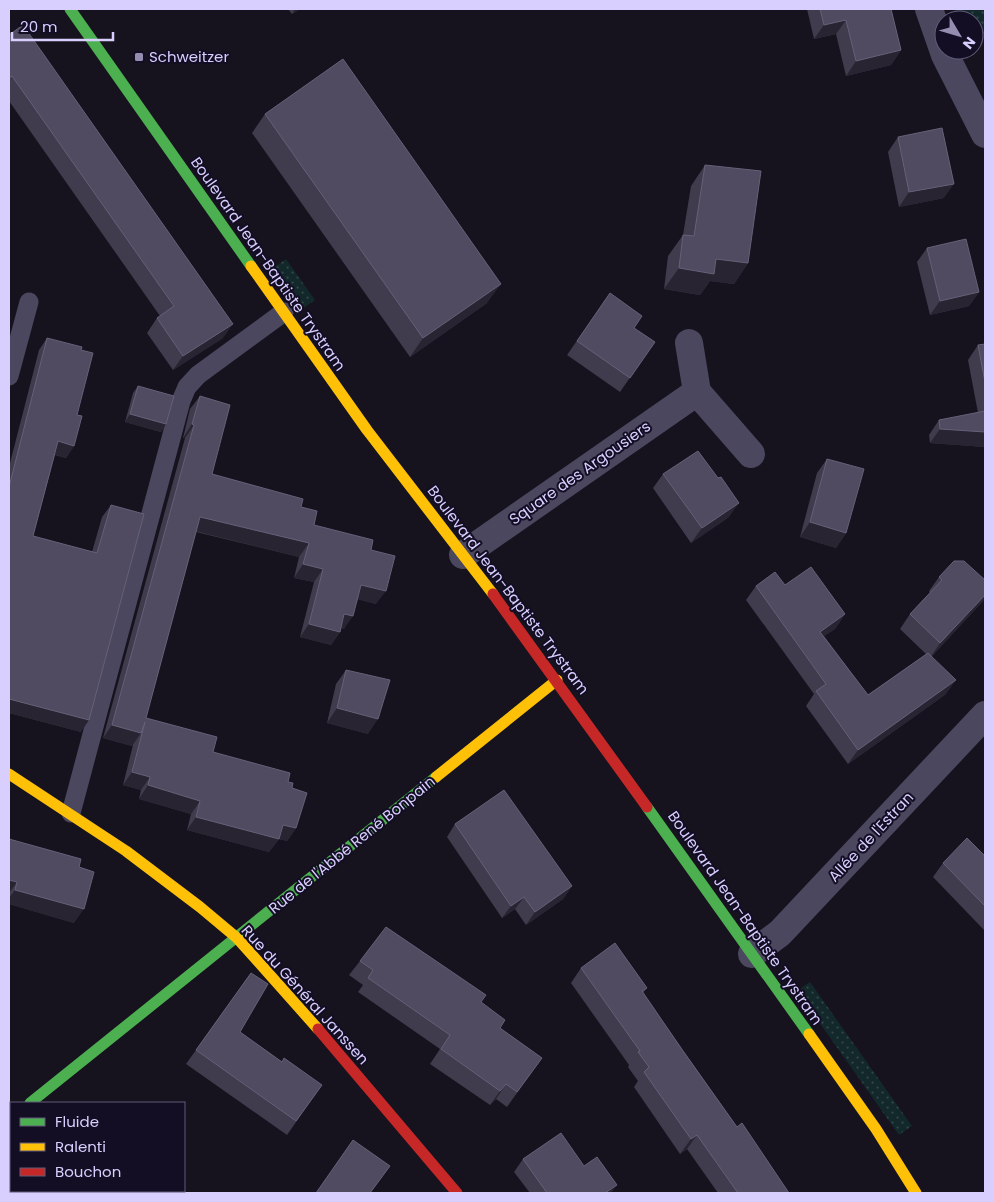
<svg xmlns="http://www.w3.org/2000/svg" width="994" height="1202" viewBox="0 0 994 1202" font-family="Poppins,sans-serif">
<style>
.grass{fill:url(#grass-dots)}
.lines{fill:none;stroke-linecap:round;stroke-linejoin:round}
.lane{stroke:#4b475f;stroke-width:19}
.street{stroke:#4b475f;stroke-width:28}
.fast{stroke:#4caf50;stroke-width:11}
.slow{stroke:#ffc107;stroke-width:11}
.jam{stroke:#c62828;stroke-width:11}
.wall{fill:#403b4d}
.shaded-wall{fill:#282432}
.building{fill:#504b60;stroke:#666079}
.poi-dot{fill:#958db0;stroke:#130e23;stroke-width:2}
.labels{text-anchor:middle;stroke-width:4;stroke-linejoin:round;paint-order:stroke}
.poi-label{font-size:15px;fill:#d9cfff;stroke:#130e23;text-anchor:start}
.street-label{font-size:15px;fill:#d9cfff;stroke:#130e23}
</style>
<defs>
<pattern id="grass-dots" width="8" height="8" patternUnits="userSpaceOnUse" patternTransform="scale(1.25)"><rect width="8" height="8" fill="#12282a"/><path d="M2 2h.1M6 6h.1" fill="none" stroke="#34464a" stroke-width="1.8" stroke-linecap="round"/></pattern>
</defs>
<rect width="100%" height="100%" fill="#16131e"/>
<path class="grass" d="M954 9H985V39L974 43V20H957Z
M286 259 315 300 302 309 273 268Z
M810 982 912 1126 899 1135 797 991Z"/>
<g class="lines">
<path class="lane" d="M9 376 29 302
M71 813 181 401 187 387 198 375 284 312"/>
<path class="street" d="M929 9 945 55 985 134
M689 343 697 392
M463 555 697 392 751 454
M752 954 780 933 985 715
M9 1120 11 1118"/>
<path class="fast" d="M70 9 251 266
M647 807 809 1034
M30 1103 436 777"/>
<path class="slow" d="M251 266 367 430 493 594
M9 774 126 851 200 907 237 938 318 1029
M436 777 557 680
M809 1034 876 1129 916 1193"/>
<path class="jam" d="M493 594 647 807
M318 1029 457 1193"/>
</g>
<path class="wall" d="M288 9H300L292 14Z
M807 9H891L901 50 891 65 846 76 836 34 814 39Z
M9 35 223 338 173 370 147 333 157 318 160 316 9 101Z
M265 114 487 303 410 357 252 133Z
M898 137 944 198 899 207 888 152Z
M705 165 748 263 734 284 710 281 700 295 664 289 668 256 683 235 691 186Z
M927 248 979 292 969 306 930 315 917 262Z
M610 293 634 328 655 342 620 392 567 355Z
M47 338 81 350 74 446 66 458 55 455 33 536 92 552 102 517 111 505 81 732 9 713V467L39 350Z
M985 344V447L930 443 929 435 939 420 978 413 968 360 978 345Z
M138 386 166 424 161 432 125 422 133 393Z
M200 396 212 474 301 507 314 525 371 550 376 604 358 599 344 629 341 628 340 632 331 645 300 637 314 582 294 578 299 557 196 532 146 718 213 752 288 782 292 788 296 828 287 841 279 839 269 852 187 830 191 814 139 799 141 790 123 785 133 745 132 746 103 738 185 438H183L190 409Z
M827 459 846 533 836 548 800 537 817 473Z
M663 474 729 517 691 543 653 488Z
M939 577 983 601 932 656 946 694 848 764 806 706 814 694 746 600 756 586 785 585 845 614 835 629 824 636 868 695 926 654 900 629 910 614 930 593 929 591Z
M346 670 368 734 327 723 336 684Z
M455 824 572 886 563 899 526 925 515 909 502 918 447 837Z
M9 839 79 867 74 923 9 904Z
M985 856V931L933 877 943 863Z
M360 961 481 1002 500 1028 542 1058 507 1107 496 1099 490 1105 430 1064 440 1049 358 992 363 985 349 975Z
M581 968 647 988 643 993 737 1127 789 1193H718L687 1149 680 1154 634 1087 638 1081 628 1067 629 1065 571 983Z
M251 973 240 1032 282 1062 322 1085 287 1135 186 1064Z
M523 1159 584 1166 611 1193H530L514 1172Z
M20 1191H94L91 1193H18Z"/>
<path class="shaded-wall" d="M295 9H300L292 14Z
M846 20 836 34 814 39 824 25Z
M901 50 891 65 846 76 856 61Z
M954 184 944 198 899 207 909 192Z
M716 259 748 263 734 284 710 281 700 295 664 289 679 268Z
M501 284 487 303 410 357 423 338Z
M979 292 969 306 930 315 940 301Z
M233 324 223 338 173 370 183 356Z
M130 414 166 424 161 432 125 422Z
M192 424 194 425 185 438H183Z
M940 429 985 432V447L930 443Z
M58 441 74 446 66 458 50 453Z
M739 503 729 517 691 543 702 528Z
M200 517 309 543 299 557 191 530Z
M810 522 846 533 836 548 800 537Z
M303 564 323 569 314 582 294 578Z
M361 585 386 591 376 604 352 598Z
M985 595V598L983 601 930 658 940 643Z
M344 614 353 616 344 629 335 627Z
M845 614 835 629 810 646 820 632Z
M309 624 340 632 331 645 300 637Z
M956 680 946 694 848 764 858 750Z
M9 699 89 720 81 732 9 713Z
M337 708 378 719 368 734 327 723Z
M112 725 141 733 132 746 103 738Z
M132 772 150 777 141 790 123 785Z
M148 785 200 801 191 814 139 799Z
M196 817 283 825 296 828 287 841 279 839 269 852 187 830Z
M9 880 17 882 9 893Z
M572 886 563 899 526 925 535 912Z
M15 890 84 909 74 923 9 904V898Z
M524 897 515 909 502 918 511 906Z
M506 1084 496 1099 490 1105 500 1091Z
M697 1135 687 1149 680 1154 691 1139Z
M617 1185 611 1193H605Z
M86 1191H94L91 1193H83Z"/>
<path class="building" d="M820 9H891L901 50 856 61 846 20 824 25Z
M23 25 233 324 183 356 157 318 174 306 12 76 9 78V35Z
M343 59 501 284 423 338 265 114Z
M942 128 954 184 909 192 898 137Z
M705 165 761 171 748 263 716 259 714 274 679 268 683 235 694 236Z
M966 239 979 292 940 301 927 248Z
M610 293 642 316 634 328 655 342 630 378 577 341Z
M47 338 82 347 81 350 93 353 77 415 82 416 74 446 58 441 33 536 97 553 111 505 144 514 89 720 9 699V487Z
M985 344V382L978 345Z
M138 386 174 396 166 424 130 414Z
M200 396 230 405 212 474 303 499 301 507 317 511 314 525 373 540 371 550 395 556 386 591 361 585 353 616 344 614 340 632 309 624 323 569 303 564 309 543 200 517 146 718 217 737 213 752 290 773 288 782 293 783 292 788 307 793 296 828 283 825 279 839 196 817 200 801 148 785 150 777 132 772 145 722 141 733 112 725 194 425 192 424Z
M985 411V432L940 429 939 420Z
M698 451 718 478 721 477 739 503 702 528 663 474Z
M827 459 864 469 846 533 810 522Z
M954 561H964L985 580V595L940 643 910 614 942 580 939 577Z
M811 567 845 614 820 632 868 695 928 653 956 680 858 750 816 691 826 684 756 586 775 572 785 585Z
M346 670 390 680 378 719 337 708Z
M504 790 572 886 535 912 524 897 511 906 455 824Z
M967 838 985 856V906L943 863Z
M9 839 81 859 79 867 94 872 84 909 15 890 17 882 9 880Z
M386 927 486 995 481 1002 505 1020 500 1028 542 1058 517 1092 506 1084 500 1091 441 1049 450 1035 368 978 373 970 360 961Z
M615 943 647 988 642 991 683 1051 737 1127 742 1123 789 1193H738L697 1135 691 1139 644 1072 649 1067 638 1052 640 1051 581 968Z
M251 973 268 984 240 1032 282 1062 284 1058 322 1085 296 1121 196 1050Z
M561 1133 584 1166 597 1157 617 1185 605 1193H547L523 1159Z
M353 1140 390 1166 370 1193H316Z
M33 1191H86L83 1193H35Z"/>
<rect class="poi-dot" x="134" y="52" width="10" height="10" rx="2.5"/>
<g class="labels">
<g class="poi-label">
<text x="149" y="62">Schweitzer</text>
</g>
<g class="street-label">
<text transform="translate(268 264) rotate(55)" y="5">Boulevard Jean-Baptiste Trystram</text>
<text transform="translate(580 473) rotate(-35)" y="5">Square des Argousiers</text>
<text transform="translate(508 590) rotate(53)" y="5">Boulevard Jean-Baptiste Trystram</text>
<text transform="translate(871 837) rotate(-47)" y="5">Allée de l'Estran</text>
<text transform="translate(352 845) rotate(-39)" y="5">Rue de l'Abbé René Bonpain</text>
<text transform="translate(745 918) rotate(55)" y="5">Boulevard Jean-Baptiste Trystram</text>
<text transform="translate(305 995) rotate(48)" y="5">Rue du Général Janssen</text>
</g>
</g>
<rect width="994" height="1202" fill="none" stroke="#d9cfff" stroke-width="20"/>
<rect x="10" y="1102" width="175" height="90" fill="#130e23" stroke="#625b7b"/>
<rect x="20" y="1118" width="25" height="8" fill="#4caf50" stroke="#625b7b"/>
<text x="55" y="1127" font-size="15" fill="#d9cfff">Fluide</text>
<rect x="20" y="1143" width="25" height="8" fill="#ffc107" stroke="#625b7b"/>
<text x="55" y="1152" font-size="15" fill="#d9cfff">Ralenti</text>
<rect x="20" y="1168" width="25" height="8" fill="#c62828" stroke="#625b7b"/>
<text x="55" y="1177" font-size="15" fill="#d9cfff">Bouchon</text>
<g transform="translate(959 35) rotate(128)"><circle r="24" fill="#130e23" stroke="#625b7b"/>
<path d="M0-4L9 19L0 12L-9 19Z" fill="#958db0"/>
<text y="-8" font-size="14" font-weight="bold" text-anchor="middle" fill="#d9cfff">N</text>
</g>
<path d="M12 32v8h101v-8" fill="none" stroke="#d9cfff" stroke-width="2.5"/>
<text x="20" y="32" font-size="15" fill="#d9cfff" stroke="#130e23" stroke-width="4" paint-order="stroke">20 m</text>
</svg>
